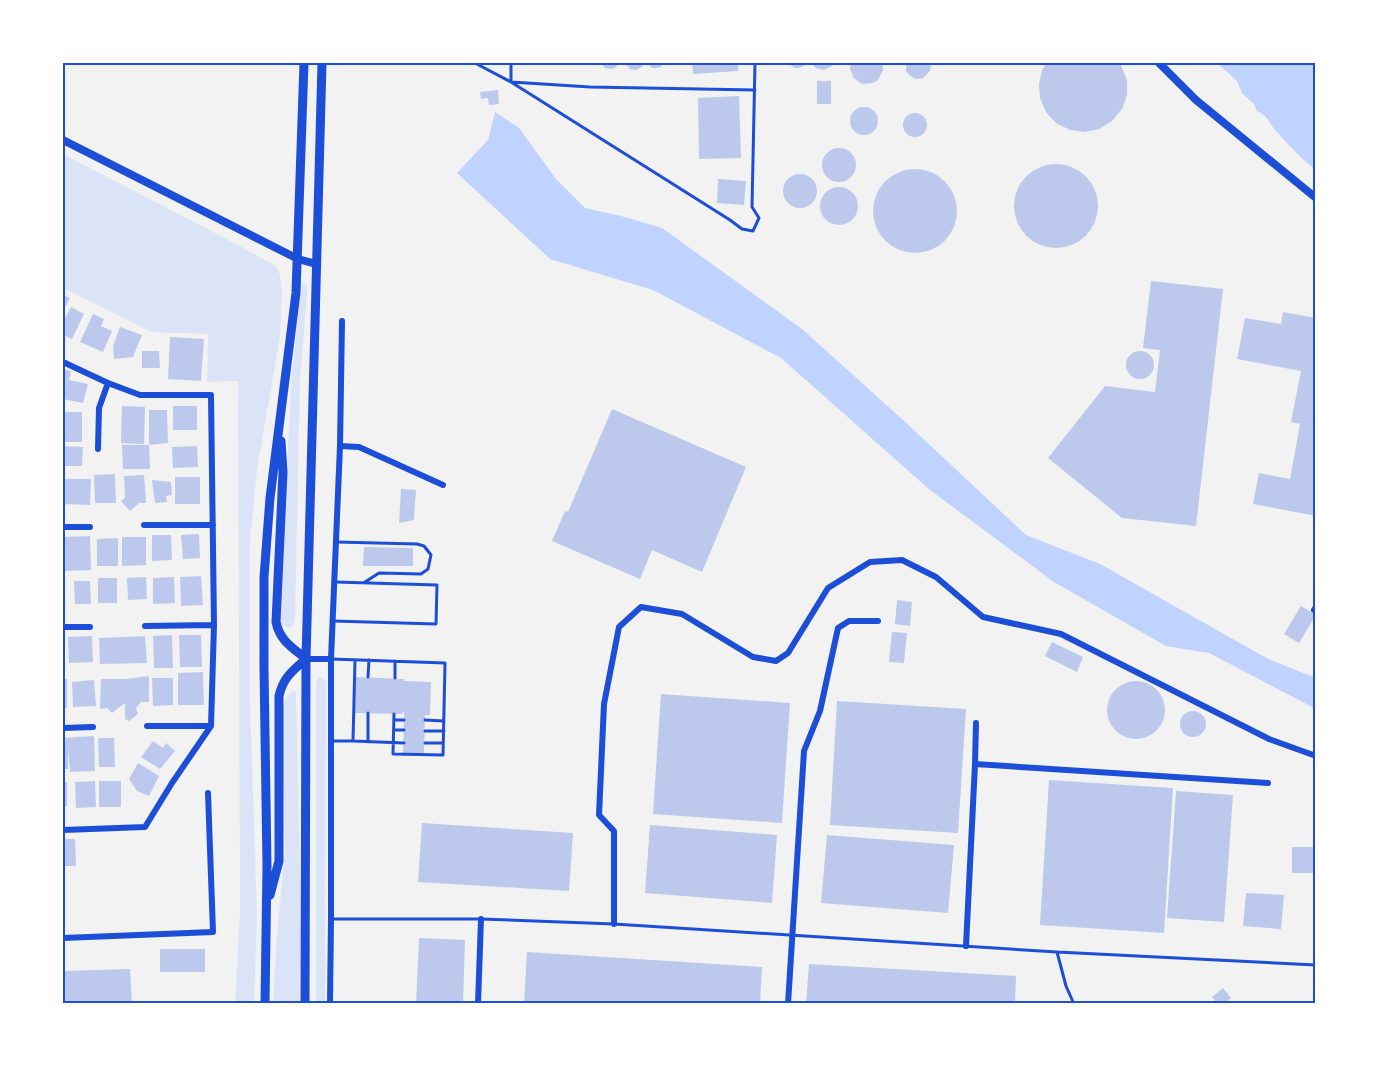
<svg xmlns="http://www.w3.org/2000/svg" width="1379" height="1067" viewBox="0 0 1379 1067" font-family="Lato,sans-serif">
<style>
.green{fill:#dbe4f7}
.water{fill:#bfd3fe}
.building{fill:#bdc9ec}
.lines{fill:none;stroke-linecap:round;stroke-linejoin:round}
.service{stroke:#1d4ed8;stroke-width:3}
.minor{stroke:#1d4ed8;stroke-width:6}
.tertiary{stroke:#1d4ed8;stroke-width:8}
.primary{stroke:#1d4ed8;stroke-width:9}
.neatline{fill:none;stroke:#1d4ed8;stroke-width:2}
</style>
<rect width="100%" height="100%" fill="#f2f2f2"/>
<path class="green" d="M63 154 238 245 276 266 280 275 282 292 280 336 257 470 250 543V699L257 917 254 1004H235L240 911 238 381 207 382 208 334 152 332 63 288Z
M302 283H305L307 287V294L300 378 295 621 291 628 281 625 279 619 292 372Z
M319 677 323 678 326 682 325 1004H316V688L317 681Z
M292 691H296L301 933 299 1004H273L277 934 285 851 281 710 287 697Z"/>
<path class="water" d="M1217 63H1316V170C1301 159 1289 145 1277 132 1268 123 1270 117 1257 111L1254 104 1242 93 1237 81Z
M495 112 519 128 556 179 585 208 625 217 662 228 802 329 902 419 1026 535 1100 564 1268 659 1316 678V709L1209 653 1166 646 1054 582 930 490 781 358 653 290 550 259 457 173 488 140Z"/>
<path class="building" d="M601 63H619L615 68 611 69 605 68Z
M625 63H644L642 67 636 70 630 69Z
M647 63H664L661 67 655 68H652Z
M692 63H738V71L693 74Z
M787 63H807L802 67 795 68Z
M811 63H834L832 66 824 70 816 68Z
M851 63H882L883 70 878 80 873 83 862 84 854 78 850 69Z
M906 63H930L931 68 929 72 923 78 915 79 908 74 906 71Z
M1047 63H1120L1127 80V95L1122 109 1112 121 1099 129 1085 132 1070 130 1056 123 1046 112 1040 98 1039 84 1042 70Z
M817 81H831V104H817Z
M498 90 499 104 489 105 488 98 481 99 480 92Z
M739 96 741 158 699 159 698 98Z
M850 121a14 14 0 1 1 28 0a14 14 0 1 1-28 0Z
M903 125a12 12 0 1 1 24 0a12 12 0 1 1-24 0Z
M822 165a17 17 0 1 1 34 0a17 17 0 1 1-34 0Z
M1014 206a42 42 0 1 1 84 0a42 42 0 1 1-84 0Z
M873 211a42 42 0 1 1 84 0a42 42 0 1 1-84 0Z
M783 191a17 17 0 1 1 34 0a17 17 0 1 1-34 0Z
M718 179 746 181 744 205 717 203Z
M820 206a19 19 0 1 1 38 0a19 19 0 1 1-38 0Z
M1151 281 1223 289 1196 526 1122 518 1048 458 1105 386 1155 392 1160 350 1143 348Z
M63 295 70 298 63 311Z
M71 307 84 314 72 339 63 335V322Z
M1283 312 1316 318V516L1253 504 1259 473 1290 479 1300 424 1291 422 1301 371 1237 359 1245 318 1281 324Z
M93 314 104 319 101 326 112 331 103 352 80 342Z
M120 327 142 335 133 357 114 359 113 346Z
M170 337 204 339 201 381 168 379Z
M142 351H159L160 368H142Z
M1126 365a14 14 0 1 1 28 0a14 14 0 1 1-28 0Z
M63 369 71 371 69 380 88 384 83 403 63 399Z
M122 406 145 407 144 444 121 443Z
M173 406H197V430H173Z
M612 409 746 467 702 572 652 550 640 579 552 541 565 511 568 512Z
M149 410H167L168 443 149 445 150 469H123L122 445H149Z
M63 412H82V442H63Z
M63 446 83 447 82 466H63Z
M197 446 198 467 173 468 172 447Z
M115 474 116 503H95L94 475Z
M144 475 146 503H139L130 511 121 501 125 498 124 476Z
M175 477H200V504H175Z
M64 479H91L90 505 63 504Z
M152 480 171 482 172 495 166 496 167 502 155 503Z
M401 489 416 490 414 520 399 523Z
M199 534 200 558 183 559 181 535Z
M152 535H171L172 560 152 561Z
M90 536 91 570 63 571V537Z
M122 537H146V565L122 566Z
M118 538V566H97V539Z
M364 547 413 548V566H363Z
M201 576 203 605 181 606 180 577Z
M146 577 147 599 128 600 127 578Z
M174 577 175 603 153 604V578Z
M98 578H117V603H98Z
M74 581H90L91 604H75Z
M897 600 912 602 910 626 895 624Z
M1301 606 1316 615 1299 643 1284 634Z
M892 632 907 633 904 663 889 662Z
M172 635 173 668H154L153 636Z
M179 635H201L202 667H180Z
M92 636 93 662 69 663 68 637Z
M145 636 147 663 100 664 99 638Z
M1052 642 1083 657 1077 672 1045 656Z
M203 672 204 705H178V673Z
M149 676V702H141L136 708 138 714 129 721 125 719V703L112 713 107 708 100 709 101 679H125Z
M356 677 404 679V681L431 682 430 715H425L424 753H403L404 712H403L402 714 354 713Z
M152 678H173V705L153 706Z
M63 679H67V708H63Z
M94 680 96 706 73 707 72 682Z
M1107 710a29 29 0 1 1 58 0a29 29 0 1 1-58 0Z
M661 694 790 703 782 823 653 814Z
M837 701 966 709 958 833 830 825Z
M1180 724a13 13 0 1 1 26 0a13 13 0 1 1-26 0Z
M94 736 95 771 70 772 68 747V769H63V738Z
M98 738H114L115 767H99Z
M153 741 163 748 166 743 175 751 160 769 141 757Z
M138 763 159 776 149 796 137 791 129 779Z
M1049 780 1173 788 1164 933 1040 925Z
M95 781 96 807 76 808 75 782Z
M99 781H121V807H99Z
M63 782H67V806H63Z
M1176 791 1233 795 1224 922 1167 918Z
M422 823 573 833 569 891 418 882Z
M650 825 777 835 772 903 645 893Z
M827 835 954 845 948 913 821 903Z
M63 839H75L76 866H63Z
M1292 847H1316V873H1292Z
M1246 893 1284 895 1281 929 1243 926Z
M419 938 465 940 463 1004H416Z
M160 949H205V972H160Z
M527 952 762 967 760 1004H524Z
M809 964 1016 976 1015 1004H806Z
M130 969 132 1004H63V971Z
M1223 988 1231 998 1224 1004H1218L1212 997Z"/>
<g class="lines">
<path class="service" d="M475 63 511 82 590 87 755 90
M511 63V82L730 220 742 229 753 231 759 218 752 207 755 63
M336 542 417 544 424 546 431 555 428 569 421 574 379 573 365 582
M333 621 436 624 437 585 335 582
M331 659 445 663 443 755 393 754 394 714
M355 660 353 741 404 743
M368 677 369 660
M395 678V661
M394 720H404
M425 720 444 721
M394 730H404
M425 731H444
M331 741H353
M368 742V713
M425 743H443
M332 919H481L614 924 1057 952 1316 965
M1057 952 1066 986 1074 1004"/>
<path class="minor" d="M63 362 108 383 140 395H211L214 625 211 726 172 783 145 827 63 830
M340 446 359 447 443 485
M98 449 99 408 108 383
M144 525H213
M63 527H90
M1314 610 1316 607
M145 626 214 625
M63 627H90
M306 659H331
M147 726H211
M63 728 93 727
M975 764 1268 783
M614 924V831L599 815 604 704 619 627 641 607 682 614 753 657 776 661 788 653 828 588 870 562 902 560 936 577 983 617 1061 634 1269 739 1316 756
M63 938 213 932 208 793
M966 946 975 764 976 723
M330 1004 331 919V659L340 446 342 321
M478 1004 481 919
M788 1004 804 751 820 711 838 628 849 621H878"/>
<path class="tertiary" d="M1159 63 1196 100 1316 198
M63 140 298 259 316 264"/>
<path class="primary" d="M270 895 279 861V696C283 678 292 671 306 659 292 647 280 641 276 622L283 472 281 441
M265 1004 267 866 264 668V577L270 498 296 293 304 63
M305 1004 306 659 322 63"/>
</g>
<rect width="1379" height="1067" fill="none" stroke="#ffffff" stroke-width="129"/>
<rect x="64" y="64" width="1250" height="938" class="neatline"/>
</svg>
